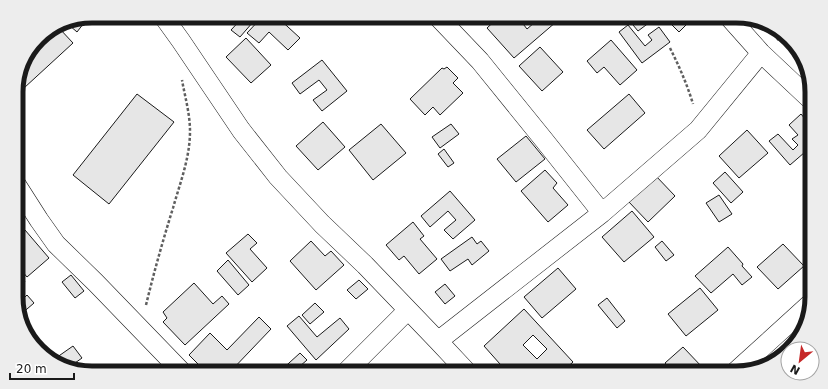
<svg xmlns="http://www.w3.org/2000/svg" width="828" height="389" viewBox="0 0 828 389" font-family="'DejaVu Sans',sans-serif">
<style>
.building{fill:#e6e6e6;stroke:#1a1a1a;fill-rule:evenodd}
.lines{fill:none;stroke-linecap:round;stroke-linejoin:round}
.minor-casing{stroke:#1a1a1a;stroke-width:20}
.path{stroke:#5f5f5f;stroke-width:2.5;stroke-dasharray:3 2;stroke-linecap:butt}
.minor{stroke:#fff;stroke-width:19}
.rim{fill:none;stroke:#1a1a1a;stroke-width:5}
</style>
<rect width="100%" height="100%" fill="#fff"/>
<path class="building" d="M244 16H246L253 22 240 37 231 30Z
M263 16H276L300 38 288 50 269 32 259 43 247 33Z
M500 16H517L527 29 542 16H563L514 58 487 28Z
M632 16H652L654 19 638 31 628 19Z
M663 16H695L679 32Z
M86 18 87 19 77 32 69 25Z
M628 25 645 46 652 40 648 35 659 27 670 42 642 63 619 32Z
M59 28 73 43 24 88 18 81 24 58 42 35Z
M246 38 271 65 251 83 226 57Z
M611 40 637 70 620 85 604 67 597 73 587 61Z
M540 47 563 72 542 91 519 66Z
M322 60 347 91 322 111 313 100 327 90 319 80 300 94 292 83Z
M447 67 458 78 453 83 463 93 440 115 433 107 425 115 410 99 442 68 444 69Z
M137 94 174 122 109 204 73 175Z
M629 94 645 113 604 149 587 130Z
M801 114 811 126 812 146 790 165 769 141 778 134 793 150 798 145 792 139 798 135 789 125Z
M323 122 345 147 318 170 296 146Z
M381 124 406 153 373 180 349 150Z
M451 124 459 134 440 148 432 137Z
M747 130 768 153 739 178 719 156Z
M526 136 545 159 516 182 497 159Z
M444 149 454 163 448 167 438 154Z
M545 170 557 183 553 188 568 205 548 222 521 191Z
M725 172 743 192 731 203 713 183Z
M655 175 675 196 648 222 628 201Z
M450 191 475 220 453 239 444 230 456 220 448 211 430 227 421 216Z
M719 195 732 214 719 222 706 203Z
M632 211 654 237 624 262 602 237Z
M413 222 424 236 420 239 437 259 419 274 404 256 399 260 386 245Z
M25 230 49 258 27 277 17 265V237Z
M248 234 257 243 250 249 267 268 252 282 226 253Z
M472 237 477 244 481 241 489 251 472 265 468 259 450 271 441 259Z
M311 241 325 256 331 251 344 265 316 290 290 261Z
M662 241 674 255 666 261 655 247Z
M783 244 804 266 778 289 757 267Z
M728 247 743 264 742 266 752 277 742 285 733 274 711 293 695 276Z
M228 260 249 285 238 295 217 271Z
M558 268 576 289 542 318 524 297Z
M20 274 25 282 17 288V277Z
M71 275 84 291 75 298 62 282Z
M359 280 368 289 356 299 347 290Z
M194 283 213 304 222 296 229 304 185 345 163 322 167 318 163 312Z
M445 284 455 296 445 304 435 292Z
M700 288 718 310 686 336 668 314Z
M27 295 34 303 20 315 17 307V305Z
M607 298 625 321 617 328 598 305Z
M315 303 324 312 310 324 302 315Z
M524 309 573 362 561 373H508L484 346ZM533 335 547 349 537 359 523 345Z
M299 316 317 337 340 318 349 329 316 360 287 326Z
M259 317 271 329 229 373H207L189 355 210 333 227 350Z
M73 346 82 358 68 368 62 367 53 360Z
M683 347 703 368 698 373H673L665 363Z
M300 353 307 360 292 373H278Z"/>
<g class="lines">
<g class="minor-casing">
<path id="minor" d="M163 16 181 41 241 130 278 177 322 224 365 265 438 341 468 373
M437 16 480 61 544 140 602 213
M728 16 761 53 811 100
M16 184 39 220 56 244 96 283 183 373
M438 341 602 213 698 130 761 53
M345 373 408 310
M734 373 811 303"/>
</g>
<path class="path" d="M777 40 783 35
M670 48C679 66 687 84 693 104
M146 305C154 272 163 240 173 208 180 183 190 158 190 131 190 114 185 97 182 80"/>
<use href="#minor" class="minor"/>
</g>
<path d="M0 0H828V389H0ZM92 23H736A69 69 0 0 1 805 92V297A69 69 0 0 1 736 366H92A69 69 0 0 1 23 297V92A69 69 0 0 1 92 23Z" fill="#ededed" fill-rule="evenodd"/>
<path class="rim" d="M92 23H736A69 69 0 0 1 805 92V297A69 69 0 0 1 736 366H92A69 69 0 0 1 23 297V92A69 69 0 0 1 92 23Z"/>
<g transform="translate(800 361) rotate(209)"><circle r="19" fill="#ffffff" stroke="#a3a3a3"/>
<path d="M0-3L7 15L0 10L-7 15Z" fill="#c62828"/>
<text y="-6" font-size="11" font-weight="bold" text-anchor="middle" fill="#1a1a1a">N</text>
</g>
<path d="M10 373v6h64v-6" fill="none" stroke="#1a1a1a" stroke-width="2"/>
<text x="16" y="373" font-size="12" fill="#1a1a1a" stroke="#ffffff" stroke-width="3" paint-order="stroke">20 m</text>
</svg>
